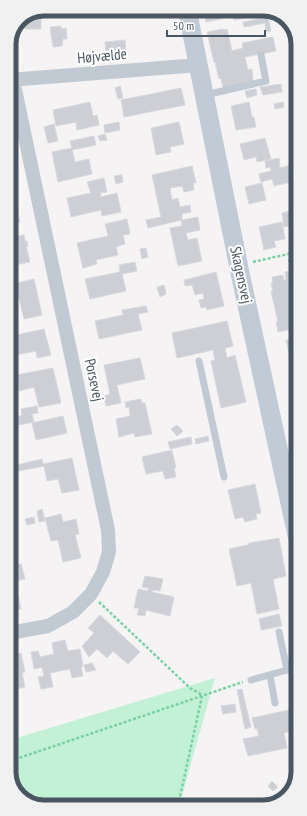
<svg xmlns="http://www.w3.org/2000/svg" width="307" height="816" viewBox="0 0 307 816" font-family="'PT Sans Narrow',sans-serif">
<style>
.green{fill:#c3f1d5}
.building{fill:#cdcfd5;stroke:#d7d9de}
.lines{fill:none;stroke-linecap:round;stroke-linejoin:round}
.path{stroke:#7ad0a6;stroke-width:2.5;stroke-dasharray:3 2;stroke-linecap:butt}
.lane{stroke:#c1cad2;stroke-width:7}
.street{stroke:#c1cad2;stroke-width:14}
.secondary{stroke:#c1cbd6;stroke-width:19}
.labels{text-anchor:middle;stroke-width:4;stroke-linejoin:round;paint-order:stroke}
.street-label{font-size:15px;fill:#4a5661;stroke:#fff}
.rim{fill:none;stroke:#4a5661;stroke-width:5}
</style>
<rect width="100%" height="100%" fill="#f5f3f3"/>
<path class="green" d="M215 678 179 806 41 807 21 799 10 782V740Z"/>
<path class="building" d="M146 9H164L165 12 147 16Z
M204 9H221V11L220 12 221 19 206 22Z
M41 10V29H25V21H18L19 19Z
M244 11 246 18 234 20 232 13Z
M268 17 271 31 266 32 265 23 244 27 243 22Z
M61 26V29L66 28 67 39H63L62 46 53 47 50 27Z
M223 29V30L227 29 232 51 243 48 242 43 273 37 276 51 245 57 248 70 252 69 253 81 223 89 221 78 219 79 215 62H214L207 32Z
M125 40 126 52 106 54 105 42Z
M281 84 282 92 263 95 260 87Z
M120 86 123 98 118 99 115 88Z
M181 88 185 105 124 117 121 100Z
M256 89 257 95 247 98 245 91Z
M90 102 93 116 97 115 99 125 77 130 76 122 56 126 53 110Z
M249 102 252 117H254L256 127 236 130 231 106Z
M283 102 284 107 275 109 274 104Z
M119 122 120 130 105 133 104 125Z
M179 122 184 144 170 147 171 152 156 155 151 128Z
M54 124 58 141 48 143 44 127Z
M105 134 107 140 100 141 98 136Z
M94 136 96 145 72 150 75 162 89 159 92 174 58 182 52 152 72 148 70 141Z
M265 138 271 159 257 162 256 157 244 160 240 144Z
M279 158 280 168 291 165 295 181 274 186 272 179 261 182 259 174 271 171 270 167 266 168 265 161Z
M192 166 196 183H193L194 190 184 192 182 186 170 188 172 200 178 198 180 207 190 205 191 212 182 214V220L198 217 200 230 186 233 188 240 197 238 202 261 178 266 170 228 182 226 181 220 148 228 146 220 161 217 152 175Z
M122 175 123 182 116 184 114 176Z
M104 178 107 192 100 193 101 197 117 193 121 212 102 216 101 210 71 217 67 198 91 193 87 182Z
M262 183 266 200 249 204 245 187Z
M13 192 20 222 9 224V193Z
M297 209V217L292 218 294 225 284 227 282 213Z
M127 219 130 234 123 235 125 244 116 247 118 255 96 260 97 264 83 268 77 243 108 236 105 224Z
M282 222 285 239 274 241 276 247 264 250 259 227Z
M24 235 25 241H27L28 246H26L30 262 9 266V238Z
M146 248 148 257 142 259 140 249Z
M135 262 137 271 122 274 126 291 90 299 85 279 120 272 119 265Z
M297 270V290H294L292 281 288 282 294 309H297V328L278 332 276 322H278L271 291H273L271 283H273L272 277 283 275 284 280H286L285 272Z
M216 272 224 306 207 310 206 307 201 308 199 300 204 299 203 293 195 295 192 285 185 286 184 280Z
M34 279 42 315 24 319 19 298 11 300 9 285Z
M164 285 166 294 160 297 157 287Z
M146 306 148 312 138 314 142 330 99 339 95 321 123 315 122 310Z
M227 321 233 346 225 348 227 358 235 355 246 402 221 408 211 361 215 360 213 350 177 358 172 333Z
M44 329 51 355 37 358 36 351 16 355 12 336Z
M297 338V371L293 372 286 340Z
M140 358 145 379 117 385 121 403 106 406 104 396 110 394 104 365Z
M53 368 61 403 39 407 34 387 19 391 16 375Z
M141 399 142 403H145L152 434 135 437 134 433 119 437 116 419 130 416 129 407 126 408 125 402Z
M37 406 38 413 32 414 34 422 14 426 12 419 22 415 21 409Z
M63 416 67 433 36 440 32 423Z
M177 425 183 431 177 436 171 429Z
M208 436 209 441 196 444 195 439Z
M191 437 192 444 170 449 168 442Z
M172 450 176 468H174L176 477 165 479 163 471 146 474 142 457Z
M72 458 79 490 62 493 58 479 47 481 44 466 19 471 17 465 42 459 43 464Z
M255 484 261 513 256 514 257 519 245 522 243 517 235 519 228 490Z
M42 509 45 521 39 522 37 511Z
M61 514 63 522 76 519 79 534 75 535 81 558 63 562 58 540 51 541 45 518Z
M34 517 35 523 27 525 25 519Z
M13 529 17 548 10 549V530Z
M279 538 286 576 273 579 279 609 257 614 251 583 237 586 229 549 248 545 249 543Z
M21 564 25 579 15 581 21 609 10 611V574H14L12 566Z
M145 576 163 579 160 591 152 590V592L174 597 170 616 146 610 145 616 137 615 139 608H134L138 589 148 591V588L142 587Z
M279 614 282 626 261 630 259 619Z
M100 615 140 652 128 664 113 651 107 658 97 649 89 657 82 646 94 633 88 628Z
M65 640 68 651 80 649 83 666 81 667 83 676 72 678 70 669 50 673 53 687 41 689 38 677 44 676 42 667 34 669 31 652 38 651 40 657 54 654 52 643Z
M21 653 25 672 22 673 25 687 11 690 10 684V656Z
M92 663 96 670 86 672 84 665Z
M242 689 251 727 245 729 237 690Z
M235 704 236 712 223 714 221 706Z
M293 709 296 722H298V740L293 741 290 731 284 733 287 748 248 756 243 739 259 736 257 728 255 729 252 718Z
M272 781 278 787 273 791 268 786Z"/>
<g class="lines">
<path class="path" d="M253 262 297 252
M289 262 291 254
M99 602 190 688 202 695
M10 761 243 682
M178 806 202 696"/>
<path class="lane" d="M205 95 266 81 261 55
M199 361 224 477
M279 632 287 670
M270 675 275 703
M251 680 298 667"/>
<path class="street" d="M9 80 199 65
M10 633 48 626 73 612 91 594 103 572 109 552 108 530 13 80"/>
<path class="secondary" d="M187 9 240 273 298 540"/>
</g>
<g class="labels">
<g class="street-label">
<text transform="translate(102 56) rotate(-5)" y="5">Højvælde</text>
<text transform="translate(241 275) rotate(78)" y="5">Skagensvej</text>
<text transform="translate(94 380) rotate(78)" y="5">Porsevej</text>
</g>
</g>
<path d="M0 0H307V816H0ZM44 16H263A28 28 0 0 1 291 44V772A28 28 0 0 1 263 800H44A28 28 0 0 1 16 772V44A28 28 0 0 1 44 16Z" fill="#f1f1f2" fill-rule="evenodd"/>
<path class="rim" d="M44 16H263A28 28 0 0 1 291 44V772A28 28 0 0 1 263 800H44A28 28 0 0 1 16 772V44A28 28 0 0 1 44 16Z"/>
<path d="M167 30v6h98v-6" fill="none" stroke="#4a5661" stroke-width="2"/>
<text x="173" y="30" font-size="12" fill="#4a5661" stroke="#ffffff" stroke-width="3" paint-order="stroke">50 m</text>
</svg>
